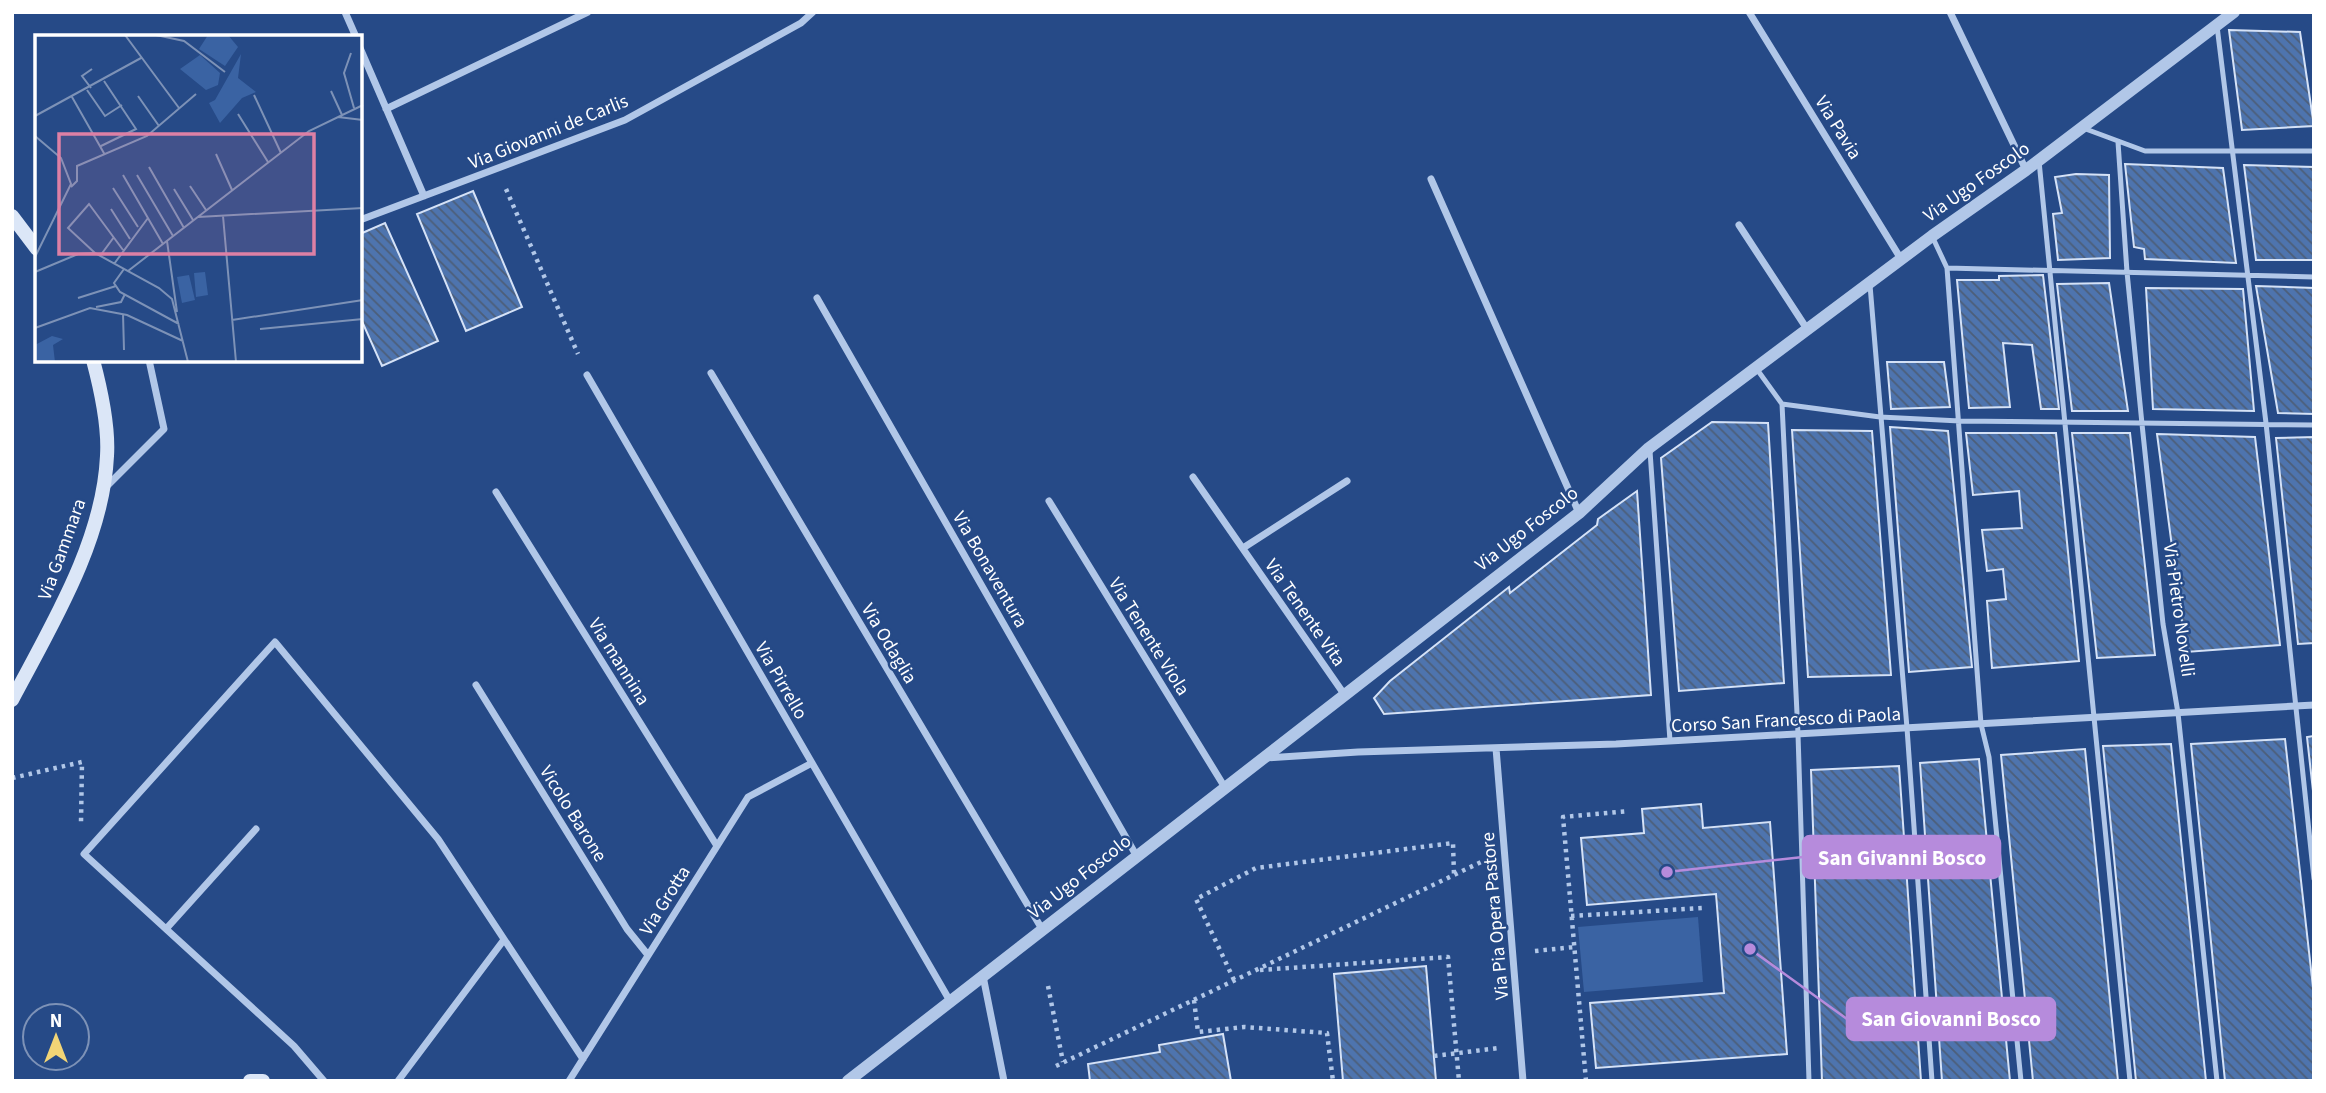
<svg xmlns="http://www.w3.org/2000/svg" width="2326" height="1093" viewBox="0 0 2326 1093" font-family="'Source Sans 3',sans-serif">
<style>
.pitch{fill:#3a63a3}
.building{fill:url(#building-back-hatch);stroke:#d5e2f7;stroke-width:2}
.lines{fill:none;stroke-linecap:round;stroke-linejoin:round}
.path{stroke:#b1c7e8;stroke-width:4.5;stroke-dasharray:3.5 5;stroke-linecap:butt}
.service{stroke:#b1c7e8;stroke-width:5}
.minor{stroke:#b1c7e8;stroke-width:7}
.tertiary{stroke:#b1c7e8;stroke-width:12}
.secondary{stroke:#dbe6f7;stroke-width:14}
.labels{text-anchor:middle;stroke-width:5;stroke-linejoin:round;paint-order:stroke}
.street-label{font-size:19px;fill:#fff;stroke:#264a87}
.inset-road{fill:none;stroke:#7d92b7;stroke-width:2}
.view{fill:#dd80a5;fill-opacity:0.15;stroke:#dd80a5;stroke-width:3.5}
.inset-edge{fill:none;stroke:#fff;stroke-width:3.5}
.leader{fill:none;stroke:#b68bdc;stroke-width:2.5}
.callout-dot{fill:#b68bdc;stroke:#264a87;stroke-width:2.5}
.callout{fill:#b68bdc;stroke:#b68bdc;stroke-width:2.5}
.callout-label{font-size:21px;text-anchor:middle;font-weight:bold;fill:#fff}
</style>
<defs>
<pattern id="building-back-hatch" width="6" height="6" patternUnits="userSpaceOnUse" patternTransform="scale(1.75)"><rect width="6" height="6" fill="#4e74ae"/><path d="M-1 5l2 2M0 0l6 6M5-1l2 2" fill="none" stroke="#4d5e78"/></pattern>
</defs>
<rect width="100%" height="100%" fill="#264a87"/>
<path class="pitch" d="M1698 917 1703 982 1584 992 1578 927Z"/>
<path class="building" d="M2229 30 2300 32 2314 126 2242 130Z
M2125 164 2223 168 2236 263 2145 259 2144 249 2134 247Z
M2244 165 2314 167V260H2256Z
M2076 174 2109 175 2110 258 2058 260 2053 214 2062 213 2055 177Z
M473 191 522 307 466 331 417 214Z
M385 223 438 341 382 366 360 317V234Z
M2043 275 2059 409H2041L2032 345 2003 343 2010 407 1969 408 1957 280H1999V276Z
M2109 283 2128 411H2072L2057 284Z
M2256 286 2314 288V414L2278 413Z
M2146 288 2243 289 2254 411 2153 409Z
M1887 362H1944L1950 407 1891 409Z
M1712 422 1768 423 1784 683 1679 691 1661 458Z
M1890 427 1948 431 1972 667 1909 672Z
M1792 430 1872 431 1891 675 1808 677Z
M1966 433H2056L2079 661 1992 668 1987 601 2006 599 2003 569 1987 571 1982 530 2022 528 2019 491 1973 495Z
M2072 433H2130L2155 655 2097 658Z
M2157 434 2255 437 2280 645 2186 652Z
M2314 437V643L2298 644 2276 438Z
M1637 491 1651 695 1384 714 1374 698 1390 681 1509 587 1510 593 1597 525 1598 519Z
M2314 736V800L2307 737Z
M2285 739 2314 996V1081H2225L2191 744Z
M2171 744 2206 1081H2136L2103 746Z
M2085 749 2118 1081H2033L2001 755Z
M1979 759 2010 1081H1942L1920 763Z
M1899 766 1921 1081H1822L1811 770Z
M1701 804 1703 828 1770 822 1787 1054 1596 1068 1590 1003 1724 993 1716 894 1587 905 1581 838 1644 833 1642 809Z
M1426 966 1436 1081H1343L1334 974Z
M1223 1034 1231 1081H1090L1088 1064 1160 1052 1159 1045Z"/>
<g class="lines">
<path class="path" d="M506 189 578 354
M12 778 82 762 81 822
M1571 916 1703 908
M1535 951 1574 947
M1260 970 1448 957 1459 1081
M1234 980 1196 899 1256 868 1453 843 1454 875
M1048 986 1063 1062
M1194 1000 1198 1032 1244 1027 1327 1033 1333 1081
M1434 1056 1499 1048
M1056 1066 1481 862
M1586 1081 1563 817 1629 811"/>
<path class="service" d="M2217 26 2266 423 2314 879
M2083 128 2145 151H2314
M2118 142 2127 272 2142 424 2163 624 2178 713 2217 1081
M2039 161 2130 1081
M1932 236 1947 268 1981 724 1989 757 2021 1081
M1947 268 2314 277
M1870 285 1907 728 1932 1081
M1756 368 1782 404 1880 417 1960 421 2314 425
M1782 404 1798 734 1809 1081
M1650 451 1670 741"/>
<path class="minor" d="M345 12 356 37
M1749 12 1901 259
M1950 12 2026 170
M360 48 424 196
M386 109 588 12
M1431 179 1579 513
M360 220 625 120 801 23 813 12
M1739 225 1807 329
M817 298 1136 855
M711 373 1042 929
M587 375 950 1001
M1193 477 1344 694
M105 488 164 429 149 360
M496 492 717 846
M1049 501 1224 786
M1243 548 1347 481
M476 685 627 929 648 955
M1496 748 1523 1081
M1265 758 1358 752 1616 744 2314 705
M166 929 256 829
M983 976 1004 1081
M324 1081 294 1046 84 854 275 642 438 839 583 1059
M398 1081 503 941
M569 1081 748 797 812 763"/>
<path class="tertiary" d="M848 1081 1579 513 1649 448 1932 236 2026 170 2234 12"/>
<path class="secondary" d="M12 216 37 249
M12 700C51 626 103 542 107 456 109 425 101 390 93 360
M250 1081H263"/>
</g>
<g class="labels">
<g class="street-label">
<text transform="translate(1839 127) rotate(58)" y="7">Via Pavia</text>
<text transform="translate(548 131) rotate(-22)" y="7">Via Giovanni de Carlis</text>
<text transform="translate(1976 181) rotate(-35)" y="7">Via Ugo Foscolo</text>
<text transform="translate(1526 528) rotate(-38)" y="7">Via Ugo Foscolo</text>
<text transform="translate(61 549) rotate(-70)" y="7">Via Gammara</text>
<text transform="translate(991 569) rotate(60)" y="7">Via Bonaventura</text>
<text transform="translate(2180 610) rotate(82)" y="7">Via Pietro Novelli</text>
<text transform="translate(1306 612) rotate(55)" y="7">Via Tenente Vita</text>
<text transform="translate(1150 636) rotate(58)" y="7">Via Tenente Viola</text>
<text transform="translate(890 643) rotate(59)" y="7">Via Odaglia</text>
<text transform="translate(620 661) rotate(58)" y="7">Via mannina</text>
<text transform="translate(782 680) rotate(60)" y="7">Via Pirrello</text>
<text transform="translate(1786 719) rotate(-3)" y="7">Corso San Francesco di Paola</text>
<text transform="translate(574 813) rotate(58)" y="7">Vicolo Barone</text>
<text transform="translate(1079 876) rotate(-38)" y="7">Via Ugo Foscolo</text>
<text transform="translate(664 900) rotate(-58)" y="7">Via Grotta</text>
<text transform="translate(1494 916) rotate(-95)" y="7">Via Pia Opera Pastore</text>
</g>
</g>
<g transform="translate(35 35)">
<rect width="327" height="327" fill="#264a87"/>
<path d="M173 0H193L203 12 190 31 164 14ZM206 19 203 43 221 57 207 63 185 88 174 68 180 65ZM165 20 185 38 183 50 171 55 145 34ZM17 301 28 304 18 310 20 327H0V310Z" fill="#3a63a3"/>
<path d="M170 237 173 260 161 262 159 238ZM154 240 160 265 147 268 142 242Z" fill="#3a63a3"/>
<path class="inset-road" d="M90 0 144 73M121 0 149 6 190 37M316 18 309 38 319 73M56 53 47 41 57 34M52 55 70 81 87 70M296 56 307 80M219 60 246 118M103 61 124 91M37 62 70 120M203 79 233 127M0 81 106 23M303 82 328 85M0 101 26 123 36 149 0 222M66 111 101 94 69 46M181 119 197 155M114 132 149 193M88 140 128 209M102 140 138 201M155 151 171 175M36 152 42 146V131L112 101 161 59M78 153 103 192M139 154 158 185M76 174 95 204M188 181 201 327M163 182 328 173M132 206 142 277M60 218 33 193 54 169 88 215M65 221 79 202M79 229 113 183M89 234 79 248 85 257 144 289M93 236 274 96 328 70M0 237 43 219 60 218 124 253 137 264 153 327M43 263 81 251M61 272 86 267 90 259M88 279 89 315M197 285 328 265M0 293 55 273 92 280 148 306M225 294 328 284"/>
<path class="view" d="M24 99H279V219H24Z"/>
<rect width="327" height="327" class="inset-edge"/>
</g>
<path class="leader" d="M1667 872L1803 857M1750 949L1847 1019"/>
<g class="callout-dot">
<circle cx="1667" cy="872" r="7"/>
<circle cx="1750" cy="949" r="7"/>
</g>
<g class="callout">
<rect x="1803" y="836" width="197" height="42" rx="7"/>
<rect x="1847" y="998" width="208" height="42" rx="7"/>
</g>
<g class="callout-label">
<text x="1902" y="865">San Givanni Bosco</text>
<text x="1951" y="1026">San Giovanni Bosco</text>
</g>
<rect width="2326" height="1093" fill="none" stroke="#ffffff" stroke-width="28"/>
<g transform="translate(56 1037)"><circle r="33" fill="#264a87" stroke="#7d92b7" stroke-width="2"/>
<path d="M0-5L12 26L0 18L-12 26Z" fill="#f2d576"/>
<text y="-10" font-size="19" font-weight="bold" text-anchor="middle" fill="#ffffff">N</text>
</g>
</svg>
